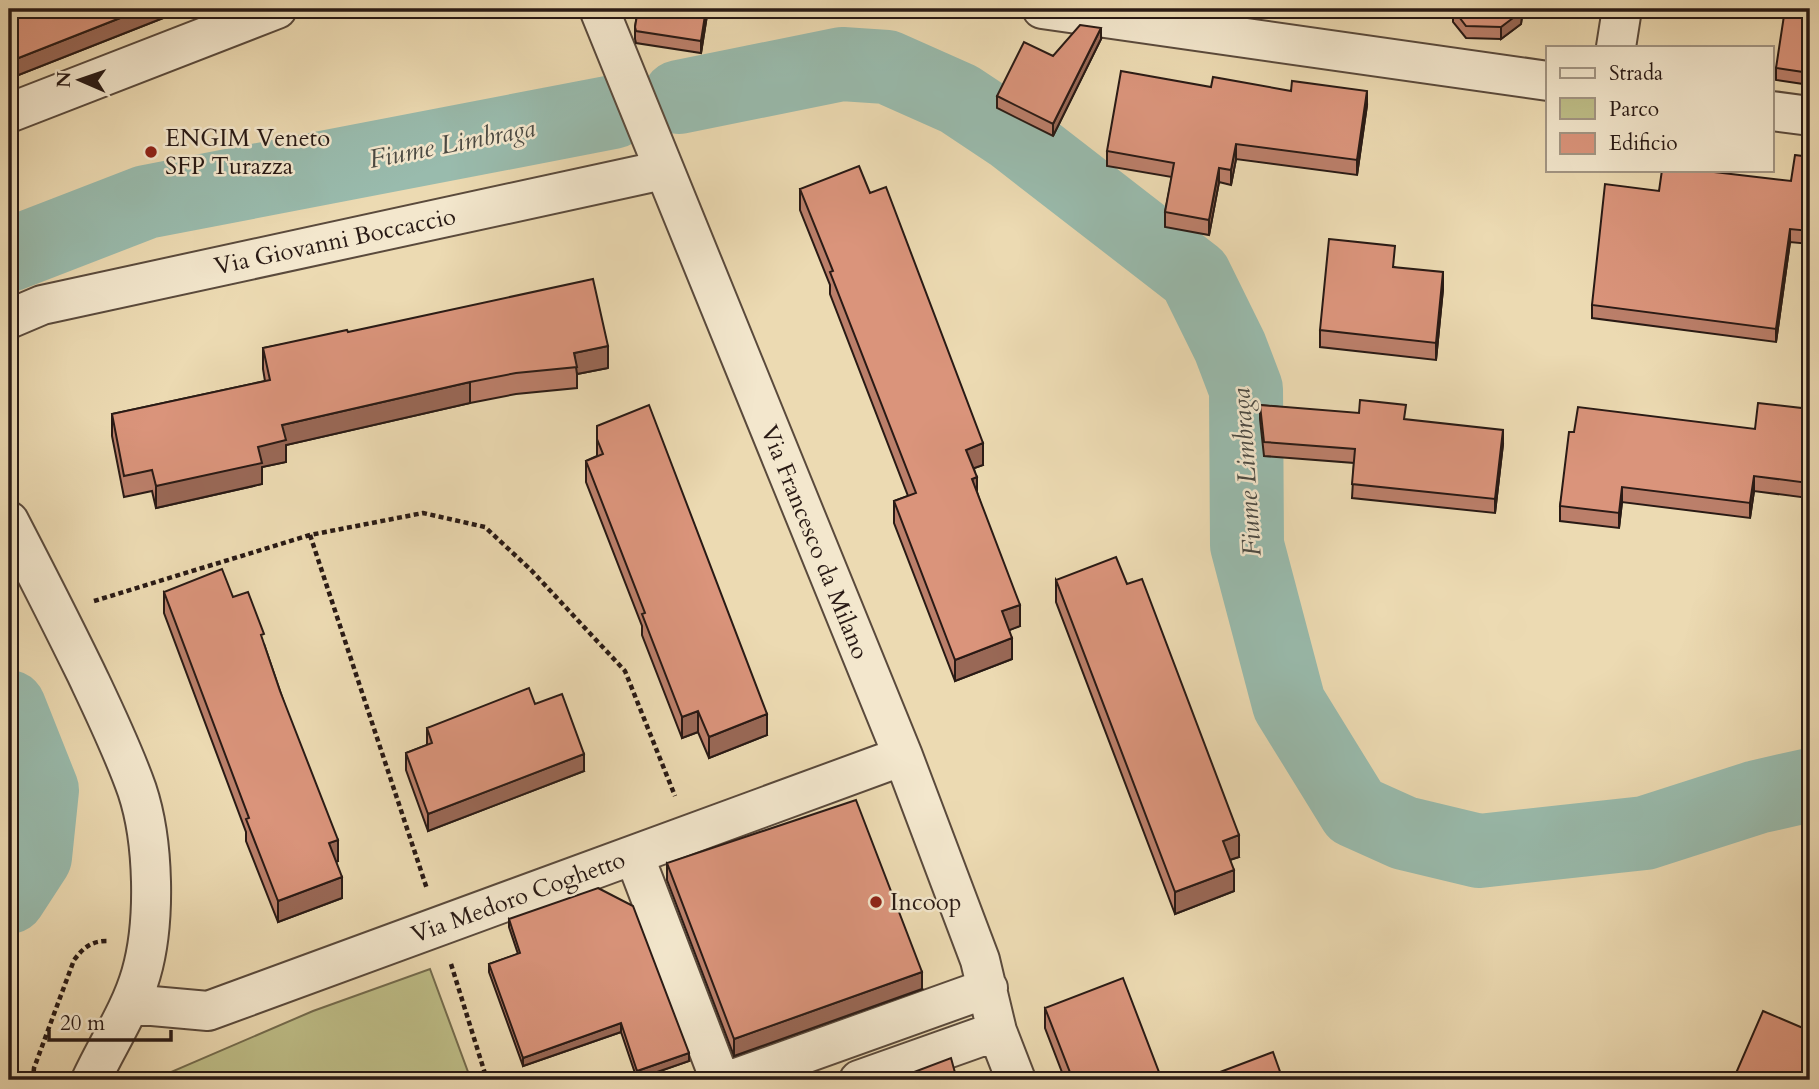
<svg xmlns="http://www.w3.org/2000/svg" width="1819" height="1089" viewBox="0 0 1819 1089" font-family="Cardo,serif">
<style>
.green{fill:#bebe88;stroke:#746c4e;stroke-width:2}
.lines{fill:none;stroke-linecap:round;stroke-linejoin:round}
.river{stroke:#99bbad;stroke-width:74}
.minor-casing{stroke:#5a4a3c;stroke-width:42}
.path{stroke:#291a15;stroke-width:4.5;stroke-dasharray:5 3.5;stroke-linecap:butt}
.minor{stroke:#f3e7cd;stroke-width:38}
.wall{fill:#bb7f6a;stroke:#291a15;stroke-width:2}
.shaded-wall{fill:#996856;stroke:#291a15;stroke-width:2}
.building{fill:#da947b;stroke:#291a15;stroke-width:2}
.poi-dot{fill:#8f2418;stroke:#f3e7cd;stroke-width:2.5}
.labels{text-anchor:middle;stroke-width:5;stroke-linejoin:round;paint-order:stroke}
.poi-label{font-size:24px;fill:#291a15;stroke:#f3e7cd;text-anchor:start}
.street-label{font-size:24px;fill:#291a15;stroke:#f3e7cd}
.water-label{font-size:26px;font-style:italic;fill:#4b4a43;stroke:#f3e7cd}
</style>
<rect width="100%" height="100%" fill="#ecdab2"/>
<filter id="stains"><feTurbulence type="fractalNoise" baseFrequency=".00286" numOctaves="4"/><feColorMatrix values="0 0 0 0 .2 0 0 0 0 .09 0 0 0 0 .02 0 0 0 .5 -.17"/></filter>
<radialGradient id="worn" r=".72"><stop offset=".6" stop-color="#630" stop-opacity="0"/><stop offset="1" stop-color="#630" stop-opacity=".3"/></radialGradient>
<path class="green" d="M430 969 471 1080H160L164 1075 313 1011Z"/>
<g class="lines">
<path class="river" d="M679 97 842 64 887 67 959 99 1013 135 1195 276 1230 347 1246 389 1247 545 1289 704 1355 811 1404 833 1479 851 1645 833 1757 797 1810 785
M9 255 146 202 613 112
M9 707 42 790 35 857 9 897"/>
<g class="minor-casing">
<path id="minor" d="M599 9 903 756 980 960 997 1031 1016 1080
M1042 9 1548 81
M1616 47 1622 9
M1772 111 1810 116
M9 113 277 9
M9 319 42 305 663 170
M9 521C35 571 61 622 86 673 104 711 123 750 137 790 154 841 156 922 141 974 130 1012 107 1045 91 1080
M634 855 720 1080
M130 1004 208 1011 903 756
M731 1080 988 988
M859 1080 997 1031"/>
</g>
<path class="path" d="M310 535 427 889
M94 601 310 535 423 513 485 527 531 570 625 671 675 796
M451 964 487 1080
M33 1080 34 1068 74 960C83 948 91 941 107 941"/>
<use href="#minor" class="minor"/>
</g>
<path class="wall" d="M9 9H186L16 76 12 67 9 68Z
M638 9H708L701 53 636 43 635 39V27Z
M1196 9H1231L1230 14Z
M1453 9H1523L1521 24 1501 39 1466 38 1453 22Z
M1810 9V85L1776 80V68Z
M1101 39 1053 136 997 108V96L1053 56Z
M1367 105 1357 175 1236 159 1231 185 1219 182 1209 235 1165 227V212L1172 177 1107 166V151Z
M1810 157V244L1790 242 1776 342 1592 318V305L1659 191 1791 181Z
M800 189 870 193 983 465 974 468 977 492 1020 626 1009 630 1012 659 955 681 894 523V501L908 496 830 294V285L800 210Z
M1394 267 1443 289 1436 360 1320 347V330Z
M348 332 608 368 577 374V388L516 394 470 403 286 445V462L262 467V484L156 508 152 491 124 497 112 436V414L265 381 263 369V348Z
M1260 405 1405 420 1503 444 1495 513 1352 498 1354 463 1264 456 1260 419Z
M1810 409V483L1808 498 1754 491 1750 518 1622 502 1619 528 1560 521V506L1574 432 1755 429Z
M597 426 767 735 709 758 698 732 682 738 642 635V626L586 482V461L597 456Z
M1056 580 1239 857 1230 860 1234 891 1175 914 1056 602Z
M164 592 264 644 338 861 336 862 342 898 278 922 246 841V832L164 613Z
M535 704 584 771 428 831 406 770V753L427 745V728Z
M667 863 922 989 734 1056 667 880Z
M509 919 689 1061 637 1079 621 1032 523 1066 489 972V964L518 954 509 927Z
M1045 1008 1162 1080H1065L1045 1028Z"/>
<path class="shaded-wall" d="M143 9H186L16 76V59Z
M706 9H708L701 53V41Z
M1521 9H1523L1521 24 1501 39V27Z
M1101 28V39L1053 136V124Z
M12 50V67L9 68V51Z
M1367 91V105L1357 175V160Z
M1236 144V159L1231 185V170Z
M1219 168V182L1209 235V220Z
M1790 229V242L1776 342V329Z
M1443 272V289L1436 360V343Z
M608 346V368L577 374 574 353Z
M470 382V403L286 445V462L262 467V484L156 508V486L258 447 282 425Z
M1503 430V444L1495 513V499Z
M983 443V465L966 471V450Z
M1810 467V483L1808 498V483Z
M1754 476V491L1750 518V503Z
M977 477V498L972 479Z
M1622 487V502L1619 528V513Z
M1020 605V626L1002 633V611Z
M1012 638V659L955 681V660Z
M698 711V732L682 738V717Z
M767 714V735L709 758V737Z
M584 754V771L428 831V814Z
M1239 835V857L1223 862V841Z
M338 840V861L329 864V843Z
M1234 870V891L1175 914V892Z
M342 877V898L278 922V901Z
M922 972V989L734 1056V1039Z
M621 1023V1032L523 1066V1058Z
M689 1053V1061L637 1079V1071Z"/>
<path class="building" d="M9 9H143L16 59 12 50 9 51Z
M638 9H706L701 41 636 31 635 27Z
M1453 9H1521V12L1501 27 1466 26Z
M1785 9H1810V73L1776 68Z
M1080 25 1101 28 1053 124 997 96 1024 42 1053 56Z
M1121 71 1211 87 1213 77 1291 91 1292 81 1367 91 1357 160 1236 144 1231 170 1219 168 1209 220 1165 212 1174 163 1107 151Z
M1795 155 1810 157V231L1790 229 1776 329 1592 305 1605 184 1659 191 1662 170H1697L1791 181Z
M859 166 870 193 886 187 983 443 966 450 977 477 972 479 1020 605 1002 611 1012 638 955 660 894 501 916 493 830 272 833 271 800 189Z
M1329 239 1395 246 1393 267 1443 272 1436 343 1320 330Z
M593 279 608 346 574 353 577 367 516 373 470 382 282 425 286 440 258 447 262 463 156 486 152 470 124 476 112 414 270 380 263 348 347 330 348 332Z
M1360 400 1406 405 1404 419 1503 430 1495 499 1352 484 1355 449 1264 442 1260 405 1359 413Z
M1758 403 1810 409V467L1808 483 1754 476 1750 503 1622 487 1619 513 1560 506 1569 432H1574L1578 407 1755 429Z
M649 405 767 714 709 737 698 711 682 717 642 614 645 613 586 461 603 454 597 439V426Z
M1116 557 1127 584 1142 579 1239 835 1223 841 1234 870 1175 892 1056 580Z
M222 569 233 597 248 592 264 634 261 635 280 691 338 840 329 843 342 877 278 901 246 819 249 818 164 592Z
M529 688 535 704 562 694 584 754 428 814 406 753 432 743 427 728Z
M856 800 922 972 734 1039 667 863Z
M598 888 633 906 689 1053 637 1071 621 1023 523 1058 489 964 520 953 509 919Z
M1123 978 1162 1080H1073L1045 1008Z
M1763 1011 1810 1031V1080H1733Z
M1273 1052 1283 1080H1199Z
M951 1058 957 1080H893Z"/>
<g class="poi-dot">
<circle cx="151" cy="152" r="7"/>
<circle cx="876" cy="902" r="7"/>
</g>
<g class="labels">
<g class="poi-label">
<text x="165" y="146">ENGIM Veneto<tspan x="165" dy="28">SFP Turazza</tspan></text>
<text x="890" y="910">Incoop</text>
</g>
<g class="street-label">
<text transform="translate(335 241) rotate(-12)" y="8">Via Giovanni Boccaccio</text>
<text transform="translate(815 542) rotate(68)" y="8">Via Francesco da Milano</text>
<text transform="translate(518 897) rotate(-20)" y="8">Via Medoro Coghetto</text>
</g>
<g class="water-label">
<text transform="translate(452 143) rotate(-11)" y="9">Fiume Limbraga</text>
<text transform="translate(1246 472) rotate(-94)" y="9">Fiume Limbraga</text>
</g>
</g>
<rect width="1819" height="1089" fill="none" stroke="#ecdab2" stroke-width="35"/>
<rect x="10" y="10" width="1798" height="1068" fill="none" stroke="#291a15" stroke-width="3.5"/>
<rect x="18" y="18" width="1784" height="1054" fill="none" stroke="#291a15" stroke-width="2"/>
<rect x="1546" y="46" width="228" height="126" fill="#f3e7cd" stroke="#a29583" stroke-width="2"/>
<rect x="1560" y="68" width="35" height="10" fill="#f3e7cd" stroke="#a29583" stroke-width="2"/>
<text x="1609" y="80" font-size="21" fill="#291a15">Strada</text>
<rect x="1560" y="98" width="35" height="21" fill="#bebe88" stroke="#a29583" stroke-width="2"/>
<text x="1609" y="116" font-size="21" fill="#291a15">Parco</text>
<rect x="1560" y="133" width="35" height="21" fill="#da947b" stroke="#a29583" stroke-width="2"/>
<text x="1609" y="150" font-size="21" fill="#291a15">Edificio</text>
<g transform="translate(80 80) rotate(272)" stroke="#f3e7cd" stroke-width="5" paint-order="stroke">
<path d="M0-5L12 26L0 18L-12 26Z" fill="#291a15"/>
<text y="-10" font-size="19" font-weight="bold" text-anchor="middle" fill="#291a15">N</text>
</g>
<path d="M49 1030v10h122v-10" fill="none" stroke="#291a15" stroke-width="3.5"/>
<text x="60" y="1030" font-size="21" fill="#291a15" stroke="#f3e7cd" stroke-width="5" paint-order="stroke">20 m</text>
<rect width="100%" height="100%" filter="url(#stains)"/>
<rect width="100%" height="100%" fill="url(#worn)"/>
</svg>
